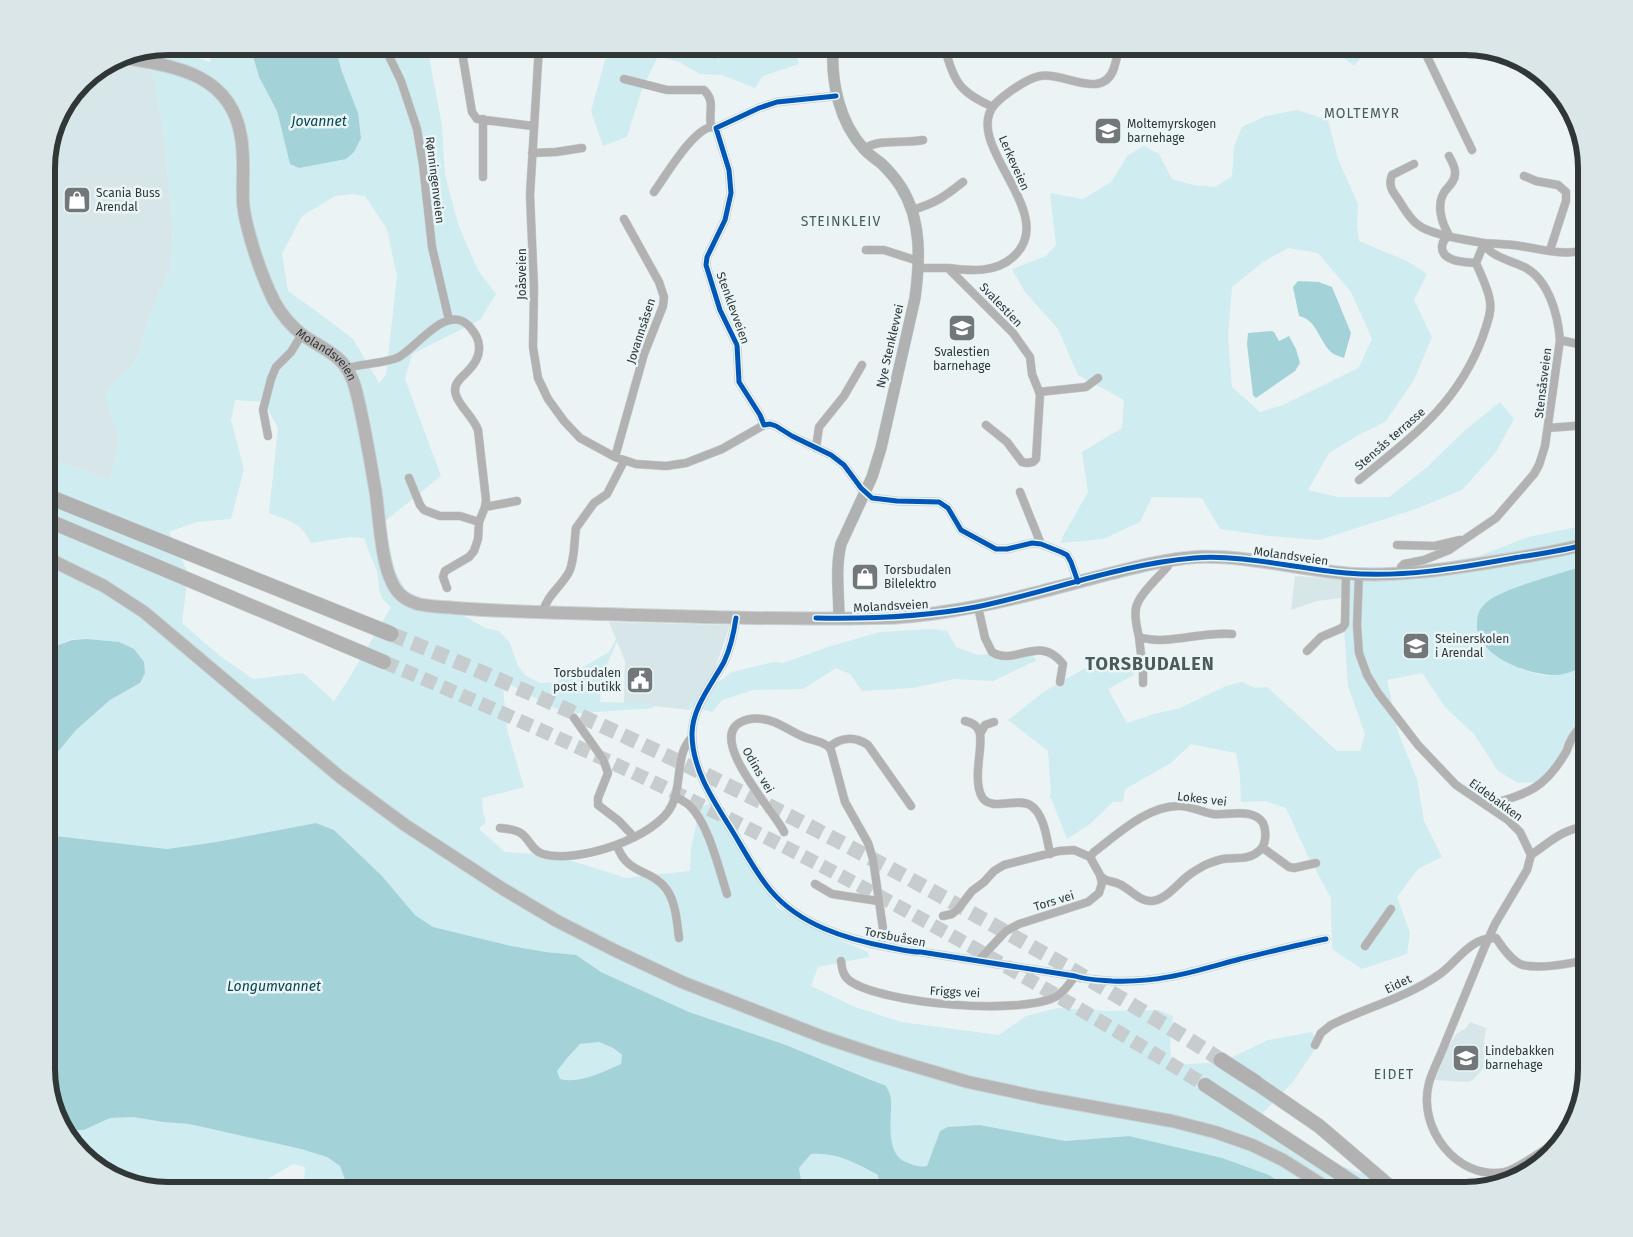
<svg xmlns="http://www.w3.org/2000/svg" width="1633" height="1237" viewBox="0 0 1633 1237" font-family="'Fira Sans',sans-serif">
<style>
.built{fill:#d7e6e8}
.green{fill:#cfecf0;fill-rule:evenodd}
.water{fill:#a3d3d9;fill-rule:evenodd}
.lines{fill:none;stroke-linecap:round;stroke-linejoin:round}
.trunk-tunnel{stroke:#c7cdce;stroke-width:14;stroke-dasharray:14 7;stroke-linecap:butt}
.motorway-tunnel{stroke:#c7cdce;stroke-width:15;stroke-dasharray:15 8;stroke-linecap:butt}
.minor-casing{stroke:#cbd0d1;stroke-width:9}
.secondary-casing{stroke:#cbd0d1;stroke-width:12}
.primary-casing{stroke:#cbd0d1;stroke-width:14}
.trunk-casing{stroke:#cbd0d1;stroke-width:15}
.motorway-casing{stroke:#cbd0d1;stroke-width:16}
.minor{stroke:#b3b2b2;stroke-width:8}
.secondary{stroke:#b0b2b2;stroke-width:11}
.primary{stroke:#b4b5b4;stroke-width:12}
.trunk{stroke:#b2b2b2;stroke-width:14}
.motorway{stroke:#afb0af;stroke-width:15}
.cycleway-casing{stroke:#e9f5f7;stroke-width:8}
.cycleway{stroke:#0057b8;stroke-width:5}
.labels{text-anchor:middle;stroke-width:5;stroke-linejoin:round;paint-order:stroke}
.poi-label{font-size:12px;fill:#313637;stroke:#e9f5f7;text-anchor:start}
.street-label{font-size:12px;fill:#313637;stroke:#e9f5f7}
.neighbourhood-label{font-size:14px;letter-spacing:1px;fill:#4e595a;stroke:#e9f5f7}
.water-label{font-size:14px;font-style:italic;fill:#06444b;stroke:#e9f5f7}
.district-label{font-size:18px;font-weight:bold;letter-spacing:1px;fill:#4e595a;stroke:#e9f5f7}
.rim{fill:none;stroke:#313637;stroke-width:6}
</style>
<rect width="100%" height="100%" fill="#ecf3f4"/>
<path class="built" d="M118 58 145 64 154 78 163 127 173 228 170 269 150 314 136 360 105 393 119 440 110 480 47 457V159L59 114 87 77Z
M1295 576 1342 579 1341 598 1317 601 1291 610Z
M609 622 730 625 714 671 690 710 624 703 625 661Z
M1470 1022 1486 1028 1484 1041 1489 1052 1488 1063 1473 1080 1468 1082 1435 1080 1446 1051 1456 1034 1466 1028Z"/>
<path class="green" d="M168 46H173L175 51 210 62 216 46H250L259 77 277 111 290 164 342 72 335 46H427L442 126 445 175 458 224 478 270 496 294 480 320 412 354 405 379 441 476 384 522 395 571 414 605 459 613 485 628 499 631 510 643 518 666 526 676 540 683 557 682 609 652 619 634V637L603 674 600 702 647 703 654 705 653 708 568 714 546 704 509 684 503 686 507 730 524 787 482 798 483 811 486 822 479 829 505 852 553 855 626 878 690 871 691 848 700 808 716 800 750 865 777 907 821 932 868 952 869 957 818 967 811 986 855 1007 901 1022 999 1035 1026 1016 1058 1008 1107 1011 1159 1010 1173 1016 1170 1046 1172 1065 1222 1062 1268 1040 1312 1032 1318 1045 1292 1083 1258 1118 1298 1145 1344 1167 1386 1182 1397 1185 1422 1180 1431 1185 1453 1182 1455 1185 1481 1187 1465 1191H1294L1269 1175 1129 1136 1065 1141 980 1125 940 1131 927 1166C915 1168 899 1162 894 1150 888 1139 891 1110 891 1098L873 1080 786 1045 689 1012 601 972 576 955 546 952 511 946 433 927 415 915 382 876 334 830 316 823 216 842 167 849 47 835V765L76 730 110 700 140 683 86 639H72L47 649V457L110 480 119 440 104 393 136 360 150 314 170 269 173 228 163 127 154 78 145 64 121 55ZM353 194 365 196 387 229 397 276 386 375 379 383 353 339 323 316 288 291 282 254 302 216 335 196ZM235 400 264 402 278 428 269 513C289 521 301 522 311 543L349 537 364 538C367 549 372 558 376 568 382 586 374 593 391 607L348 680 334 701 303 673 253 679 220 656 182 623 188 573 169 532 196 522 231 519 244 469 231 420Z
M609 46H794L799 64 763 76 755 88 722 75 700 74 679 62 658 56 642 89 627 137 603 146 591 111Z
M1330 46H1371L1354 66Z
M1297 110 1328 120 1338 159 1358 204 1357 226 1359 241 1407 261 1427 274 1414 300 1432 337 1414 380 1385 422 1355 437 1329 453 1308 490 1338 497H1389L1426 468 1463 432 1500 402 1514 419 1496 452 1462 490 1416 509 1319 540 1269 536 1220 529 1202 498 1152 497 1140 522 1103 539 1061 543 1063 536 1088 492 1082 452 1122 428 1124 400 1078 375 1058 329 1025 292 1012 269 1046 256 1056 245 1050 193 1083 199 1111 182 1128 155 1144 146 1159 154 1172 179 1193 185 1216 187 1232 176 1234 147 1242 127 1266 116ZM1288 248 1318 253 1351 292 1372 339 1359 367 1356 369 1283 405 1260 412 1232 387 1228 337 1232 287 1263 262Z
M1587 517V565L1503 593 1488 601 1483 646C1501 660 1533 679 1557 675 1567 673 1577 669 1587 666V735L1539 782 1518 783 1498 771 1474 734 1445 707 1422 673 1387 680 1398 732 1417 779 1424 821 1442 857 1418 869 1397 897 1410 933 1407 954 1362 969 1332 949 1331 898 1307 854 1286 808 1265 801 1241 802 1240 775 1236 753 1191 744 1171 763 1127 788 1125 790 1123 802H1113L1090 824 1067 839 1051 798H1049L1051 793 1048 751 1008 720 1045 691 1089 666 1129 662 1134 675 1108 689 1127 723 1154 714 1180 708 1226 686 1242 682 1255 688 1267 687 1337 751H1360L1365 734 1348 686 1341 586 1379 570 1430 565 1479 556 1528 537 1577 527Z
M932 629 947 631 956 647 978 655 1028 652 1037 660 993 681 955 679 912 688 862 691 850 674 836 668 803 689 753 690 722 700 712 712 686 706 732 672 773 662 783 663 831 646 880 632Z
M599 1042 613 1048 622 1056 621 1064C603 1072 580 1084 560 1079L557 1071 568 1057 580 1044Z
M133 1117 163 1122 189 1124 301 1149 327 1157 340 1166 349 1191H294L304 1185 305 1167 293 1164 247 1191H184L186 1181C172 1183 157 1186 143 1187 125 1187 96 1169 85 1156L87 1145 77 1146 64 1130H84L110 1118Z
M825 1153 844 1157 878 1175 879 1183 873 1189 868 1191H803L799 1168 811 1154Z
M949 1179 952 1185 951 1191H893C909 1181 931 1180 949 1179Z"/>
<path class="water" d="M250 46H335L342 72 358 113 361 138 354 152 346 159 299 168 290 164 277 111 259 77Z
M1298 281 1319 282 1332 287 1351 333 1344 358C1340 356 1333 355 1330 351 1319 340 1316 319 1299 316L1293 287Z
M1271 331 1274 332 1279 341 1289 336 1296 349 1300 363 1295 371 1256 398 1253 395 1247 344 1248 333Z
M1587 565V666C1577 669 1564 676 1554 675 1528 675 1477 656 1477 626 1477 615 1478 610 1487 602 1500 589 1566 572 1587 565Z
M86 639 119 642 134 649 144 662 145 673 140 683 110 700 76 730 47 765V649L72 640Z
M316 823 334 830 382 876 415 915 433 927 511 946 546 952 576 955 601 972 689 1012 786 1045 886 1086C888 1090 891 1095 891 1100 892 1119 884 1155 908 1163 916 1166 920 1167 927 1166L940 1131 948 1127 980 1125 1065 1141 1129 1136 1222 1158 1269 1175 1294 1191H951L952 1185 949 1179 927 1180 898 1187 893 1191H868L873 1189 879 1183 878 1175C856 1163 837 1152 811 1154L799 1168 803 1191H349L340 1166 327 1157 301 1149 189 1124 163 1122 133 1117 110 1118 84 1130H64L59 1123 46 1077 47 835 167 849 216 842ZM599 1042 613 1048 622 1055 621 1064C603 1072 580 1084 560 1079L557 1071 568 1057 580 1044Z"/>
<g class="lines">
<path class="trunk-tunnel" d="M384 662C531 724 676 790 818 864 950 932 1079 1007 1205 1085"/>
<path class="motorway-tunnel" d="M391 634C598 719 800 816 995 926 1072 969 1148 1013 1221 1060"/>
<g class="minor-casing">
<path id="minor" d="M384 46 401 81 417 129 423 165 432 247 449 320
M461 46 472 112 477 119 533 126
M539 46 530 195 534 288 533 347 538 378 548 399 564 421 580 438 615 457 636 464 666 466 686 463 722 449 764 425
M711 46 715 54
M944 46C955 83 958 91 993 107
M1422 46 1472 150
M150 62 151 58 167 46
M624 79 667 90H704C716 102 708 111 711 126
M836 96 777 102 759 108 716 128 729 170 731 193 725 220 707 257 706 265 720 310 737 345 739 382 760 415 764 425 770 424 776 426 792 436 831 455 844 465 861 488 872 498 897 501 939 502 948 508 961 530 996 549H1007L1032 543 1041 544 1061 552 1067 555 1071 562 1078 582
M864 149C880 138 905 144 923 140
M532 153 556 152 582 148
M1449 156C1452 162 1456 168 1455 174 1455 181 1449 186 1445 191 1436 204 1441 222 1449 235 1445 239 1443 240 1442 246 1441 262 1465 262 1476 263
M1524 176 1536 181 1558 185 1566 192V201L1550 250
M483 177V119
M654 192C665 177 695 125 714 127
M912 210C936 203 944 197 963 182
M866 250H884L918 261
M918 268H948L1013 333 1030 357 1032 374 1040 394 1036 459 1033 462 1027 463 1022 462 1007 442 986 425
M948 268C970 271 996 273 1013 257 1062 214 960 144 995 104 1004 95 1027 78 1040 76 1062 71 1103 102 1114 68 1117 60 1118 55 1117 46
M1560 340 1587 346
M347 368C361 364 387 363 399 357 417 347 447 303 469 326 475 333 480 340 479 350 478 362 469 370 461 378 443 395 471 411 478 430L486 500 485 507 479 522 478 539 474 551 469 557 445 571 443 577 447 588
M1039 392 1086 387 1098 378
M1548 428 1587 425
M268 436 263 410 271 379 276 367 291 352 302 334
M816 448 819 427 844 396 862 365
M615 457 644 354 663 306 664 297 659 282 624 219
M409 478 420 505 424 510 440 516H460L479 522
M1359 480C1413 436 1458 404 1483 336 1486 326 1492 313 1490 302 1489 290 1481 275 1476 263L1484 243C1468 240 1429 235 1417 224 1409 218 1404 208 1398 199 1392 191 1388 185 1392 175L1414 164
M1020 492 1041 544
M485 507 517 501
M1397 545 1435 546 1460 540
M1169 560 1168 566C1159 577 1138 595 1136 608 1134 618 1137 627 1139 637 1167 646 1201 631 1232 634
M1401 573V567L1404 564 1424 560 1449 550 1496 518 1534 474 1539 465 1545 446 1560 340C1558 315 1549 281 1526 268 1515 262 1488 256 1484 243 1496 244 1508 244 1520 246 1542 249 1566 257 1587 249
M1359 574 1357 625 1359 653 1367 675 1378 693 1418 745 1456 785 1508 820 1520 832 1531 855 1527 870 1495 924 1485 946C1472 977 1459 1009 1446 1041 1441 1055 1433 1069 1429 1083 1417 1128 1457 1181 1505 1172 1518 1169 1553 1144 1566 1135
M978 607 985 638 992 652C1016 667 1039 633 1063 664L1060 682
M543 612C547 595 561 587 569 572 575 560 574 541 576 528L594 503 607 494 624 461
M736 618C734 632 730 649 724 662 712 684 692 708 692 734 692 767 711 797 728 824 742 846 754 871 771 891 800 925 846 939 888 947 899 949 909 952 921 952L1075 976C1087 980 1099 980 1112 981 1160 983 1195 971 1240 959 1269 952 1297 945 1326 939
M1139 637 1143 672V683
M1307 651 1321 637 1342 628 1345 624 1346 573
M574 718 603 759 608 773 598 798V805L619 821 634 837
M965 721C970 722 975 724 978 729 986 740 971 777 982 797 991 812 1017 797 1030 805 1044 813 1047 839 1050 854
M980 734 985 725 994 722
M829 747C841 737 855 736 868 745L911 806
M675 796C680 799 685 802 689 805 708 822 719 869 727 894
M1490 807 1492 804C1529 793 1545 788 1566 752 1568 749 1568 745 1570 742 1573 734 1581 726 1587 720
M500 828C506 829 516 829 522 834 530 840 532 851 543 854 576 864 657 838 672 805 683 783 674 756 692 737
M784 832C776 813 706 739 741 722 752 716 763 718 774 722 784 726 794 733 804 737 811 740 820 741 826 745 829 746 829 748 831 750L845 802 868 843 873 859 883 929 882 946
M617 845C626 875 653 869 667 890 676 903 677 923 679 938
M1263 848 1289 867 1294 868 1316 863
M1531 855C1546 845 1567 825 1587 828
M1090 857 1094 852C1118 834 1148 805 1180 806 1191 806 1201 812 1213 814 1228 816 1253 807 1263 823 1267 831 1266 846 1259 851 1248 861 1235 857 1223 859 1217 860 1210 863 1205 865 1200 868 1194 871 1189 875 1178 883 1166 900 1152 901 1139 902 1131 889 1119 884 1112 880 1105 883 1100 875
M815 884 832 894 878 901
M943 916 952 914 958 909 972 891 984 882 994 871 1004 865 1059 851 1074 850 1090 857 1100 875 1102 883 1099 893 1088 902 1019 924 1006 931 978 961
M1365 946 1391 909
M841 961C842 969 843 976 850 981 883 1004 1022 1016 1057 996 1065 991 1070 983 1075 976
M1315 1045 1321 1033 1331 1025C1367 1007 1406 998 1440 974 1458 961 1470 937 1496 938 1502 947 1510 959 1520 964 1535 970 1572 964 1587 959"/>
</g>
<g class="secondary-casing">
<path id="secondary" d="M833 46C831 82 839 122 864 149 869 155 876 159 882 164 889 171 896 179 901 187 922 220 920 261 915 298L881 448 872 477 841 544C835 569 839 594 839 618"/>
</g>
<g class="primary-casing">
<g id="primary">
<path id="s1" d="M119 57C172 66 231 72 241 137 245 159 242 181 243 203 246 231 261 275 274 301 281 314 292 327 304 336 328 352 346 356 355 387 364 420 369 455 375 488 380 516 380 577 401 595 406 600 412 602 418 604 430 607 443 607 455 608 492 611 530 612 567 613 670 616 773 620 876 618 901 618 926 615 950 611 1003 603 1054 588 1105 575 1136 567 1166 559 1197 557 1250 555 1302 571 1355 574 1399 576 1442 570 1486 563 1519 558 1554 552 1587 544"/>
<path d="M47 558 104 586 144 612 340 777 405 825 503 889 557 921 614 950 682 982 823 1037 877 1055 968 1082 1038 1097 1172 1121 1215 1132 1252 1145 1283 1160 1332 1191"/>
</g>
</g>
<g class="trunk-casing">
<path id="trunk" d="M47 520 384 662
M1255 1082 1319 1126 1395 1191
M1205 1085 1366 1191"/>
</g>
<g class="motorway-casing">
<path id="motorway" d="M47 496 391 634
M1221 1060 1255 1082"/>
</g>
<use href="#minor" class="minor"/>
<use href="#secondary" class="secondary"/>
<use href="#primary" class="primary"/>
<use href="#trunk" class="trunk"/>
<use href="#motorway" class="motorway"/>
<g class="cycleway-casing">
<path id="cycleway" d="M836 96 777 102 759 108 716 128 729 170 731 193 725 220 707 257 706 265 720 310 737 345 739 382 760 415 764 425 770 424 776 426 792 436 831 455 844 465 861 488 872 498 897 501 939 502 948 508 961 530 996 549H1007L1032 543 1041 544 1061 552 1067 555 1071 562 1078 582
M736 618C734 632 730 649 724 662 712 684 692 708 692 734 692 767 711 797 728 824 742 846 754 871 771 891 800 925 846 939 888 947 899 949 909 952 921 952L1075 976C1087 980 1099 980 1112 981 1160 983 1195 971 1240 959 1269 952 1297 945 1326 939
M816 618C870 619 924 617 976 607 1049 592 1121 564 1194 558 1243 554 1297 569 1346 573 1402 578 1459 568 1514 558 1538 554 1563 551 1587 544"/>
</g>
<use href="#cycleway" class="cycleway"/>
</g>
<defs>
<g id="school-square" transform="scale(1.4375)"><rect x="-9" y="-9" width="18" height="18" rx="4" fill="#727879" stroke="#e9f5f7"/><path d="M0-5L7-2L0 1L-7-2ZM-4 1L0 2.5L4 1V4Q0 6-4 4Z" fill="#fff"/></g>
<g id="shop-square" transform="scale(1.4375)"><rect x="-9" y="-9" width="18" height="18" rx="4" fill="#727879" stroke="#e9f5f7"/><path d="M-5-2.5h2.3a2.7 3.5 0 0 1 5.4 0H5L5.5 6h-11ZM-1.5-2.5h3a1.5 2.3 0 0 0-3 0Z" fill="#fff"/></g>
<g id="civic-square" transform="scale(1.4375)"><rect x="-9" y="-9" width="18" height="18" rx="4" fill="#727879" stroke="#e9f5f7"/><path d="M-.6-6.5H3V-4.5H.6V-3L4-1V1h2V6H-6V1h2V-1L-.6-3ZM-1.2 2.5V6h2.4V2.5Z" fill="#fff"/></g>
</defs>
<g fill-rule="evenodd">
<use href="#school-square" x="1108" y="131"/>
<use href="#shop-square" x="77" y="200"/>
<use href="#school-square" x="962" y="328"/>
<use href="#shop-square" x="865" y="577"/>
<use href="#school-square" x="1416" y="646"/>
<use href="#civic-square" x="640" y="680"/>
<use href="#school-square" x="1466" y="1058"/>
</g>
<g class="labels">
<g class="poi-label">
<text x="1127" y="128">Moltemyrskogen<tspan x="1127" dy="14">barnehage</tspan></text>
<text x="96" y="197">Scania Buss<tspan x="96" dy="14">Arendal</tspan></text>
<text x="962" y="356" text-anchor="middle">Svalestien<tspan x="962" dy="14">barnehage</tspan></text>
<text x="884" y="574">Torsbudalen<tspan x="884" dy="14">Bilelektro</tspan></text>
<text x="1435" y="643">Steinerskolen<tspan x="1435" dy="14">i Arendal</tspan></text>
<text x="621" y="677" text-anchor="end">Torsbudalen<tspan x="621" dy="14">post i butikk</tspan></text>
<text x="1485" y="1055">Lindebakken<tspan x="1485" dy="14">barnehage</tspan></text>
</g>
<g class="street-label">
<text transform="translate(1014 163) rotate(66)" y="4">Lerkeveien</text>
<text transform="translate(435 180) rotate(83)" y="4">Rønningenveien</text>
<text transform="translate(522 274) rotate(-90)" y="4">Joåsveien</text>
<text transform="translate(1001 305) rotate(46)" y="4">Svalestien</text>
<text transform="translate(733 308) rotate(70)" y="4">Stenklevveien</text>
<text transform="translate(641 331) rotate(-72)" y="4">Jovannsåsen</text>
<text transform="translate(890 346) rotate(-77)" y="4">Nye Stenklevvei</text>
<text dy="4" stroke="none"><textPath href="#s1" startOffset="404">Molandsveien</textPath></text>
<text transform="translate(1543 383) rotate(-83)" y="4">Stensåsveien</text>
<text transform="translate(1390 439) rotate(-41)" y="4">Stensås terrasse</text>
<text transform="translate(1291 556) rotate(8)" y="4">Molandsveien</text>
<text transform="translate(891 606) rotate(-3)" y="4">Molandsveien</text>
<text transform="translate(758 770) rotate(60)" y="4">Odins vei</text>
<text transform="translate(1202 799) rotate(7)" y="4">Lokes vei</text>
<text transform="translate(1496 800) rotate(36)" y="4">Eidebakken</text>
<text transform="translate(1054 901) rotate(-17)" y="4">Tors vei</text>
<text transform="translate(895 937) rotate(11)" y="4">Torsbuåsen</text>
<text transform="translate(1398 984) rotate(-26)" y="4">Eidet</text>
<text transform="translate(955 992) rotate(3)" y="4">Friggs vei</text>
</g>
<g class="neighbourhood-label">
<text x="1362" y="118">MOLTEMYR</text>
<text x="841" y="226">STEINKLEIV</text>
<text x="1394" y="1079">EIDET</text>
</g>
<g class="water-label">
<text x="319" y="126">Jovannet</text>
<text x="274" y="991">Longumvannet</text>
</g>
<g class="district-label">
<text x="1150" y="670">TORSBUDALEN</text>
</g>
</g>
<path d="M0 0H1633V1237H0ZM168 55H1465A113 113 0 0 1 1578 168V1069A113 113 0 0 1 1465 1182H168A113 113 0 0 1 55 1069V168A113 113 0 0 1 168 55Z" fill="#dae6e8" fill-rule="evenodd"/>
<path class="rim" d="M168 55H1465A113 113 0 0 1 1578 168V1069A113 113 0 0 1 1465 1182H168A113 113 0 0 1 55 1069V168A113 113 0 0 1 168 55Z"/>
</svg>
